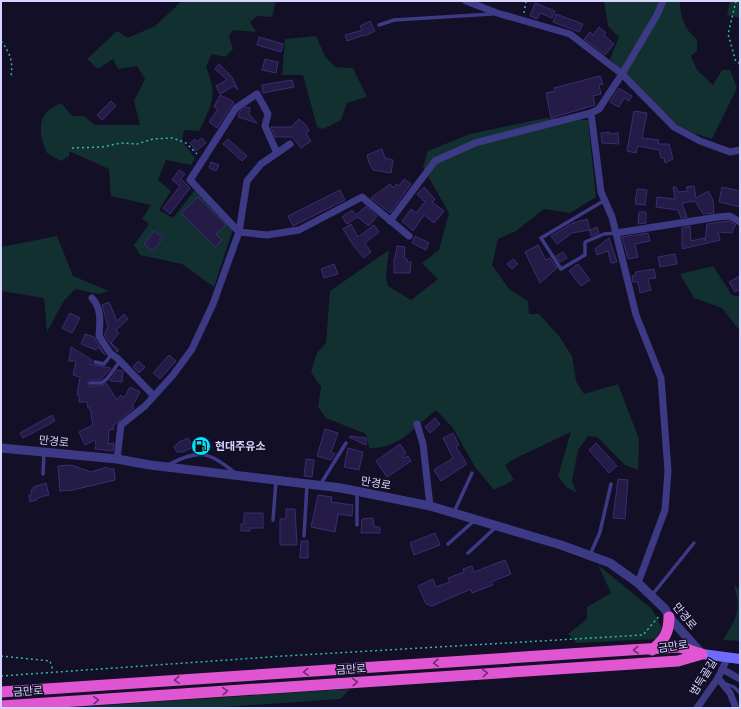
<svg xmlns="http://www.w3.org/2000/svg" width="741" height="709" viewBox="0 0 741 709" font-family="'Source Sans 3','Noto Sans KR',sans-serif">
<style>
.green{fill:#12302f}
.building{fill:#241b47;stroke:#3b2d73}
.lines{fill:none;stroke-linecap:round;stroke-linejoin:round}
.path{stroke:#2fb8b0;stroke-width:1.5;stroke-dasharray:2 3;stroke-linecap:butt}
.service{stroke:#3d3a85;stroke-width:3.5}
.minor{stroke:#3d3a85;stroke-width:7}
.tertiary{stroke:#3d3a85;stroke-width:9}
.secondary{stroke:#6f6bff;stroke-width:10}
.trunk{stroke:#e055d1;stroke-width:11}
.oneway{stroke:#6f2e73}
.labels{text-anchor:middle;stroke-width:3;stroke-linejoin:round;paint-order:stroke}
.street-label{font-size:11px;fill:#d9d4ff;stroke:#130f26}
.poi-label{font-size:11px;font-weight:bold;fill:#d9d4ff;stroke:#130f26;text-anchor:start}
</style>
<rect width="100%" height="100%" fill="#130f26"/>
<path class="green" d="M182 1H276L272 17 257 16 250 22 256 32 233 30 229 36 233 49 225 57 212 54 206 67C218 95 212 105 199 131L184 130 182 141 195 158 191 165 166 160 158 180 171 191 159 210 173 218 194 191 198 193 233 229 214 287 182 264 140 255 134 245 149 224 142 219 151 205 111 196 109 169 69 151V156L61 161 47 153C42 143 37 124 45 114 49 109 56 106 61 103L72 116H84L95 125H140L134 101 145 79 137 66 118 69 113 59 98 69 87 59 117 31 128 38 155 26Z
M604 1H680C680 18 685 29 697 40V51L691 56 697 70 713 85 722 70H730L737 88 712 139 693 133 673 122 610 59 619 37 608 26Z
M730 1H740V18L727 15Z
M316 36 325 56 335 67 353 68 367 97 347 103 341 120 323 129 317 127 303 75H282L285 39Z
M546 118 588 120 596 197 570 213 544 209 516 231 498 239 492 265 509 289 528 301 529 314H539L559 336 572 356 576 381 584 394 618 384 639 439 638 470 625 465 597 437 588 436 578 450 572 481 577 493 566 487 558 476 571 432 514 459 505 465 514 480 494 490 475 467 453 428 436 410C414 427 400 449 369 448L366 434 326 418 318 407 321 387 311 372 317 353 326 343 330 291 389 250 386 276 388 286 411 300 438 279 422 263 439 250 449 213 423 167 428 151 470 134Z
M57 236 73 276 109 291 98 294 75 289 63 302 47 332 44 298 1 291V247Z
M713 266 732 295 740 297V331L722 308 694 298 680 274Z
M598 565 652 609 662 628 656 639 577 643 568 634 587 619V607L611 593Z
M734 584 740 590V641L723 640C738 615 741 613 734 584Z
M350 689 340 699 209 708H62Z"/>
<path class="building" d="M535 3 555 11 552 18 540 13 537 19 530 16Z
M556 14 583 24 579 32 553 22Z
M370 21 375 31 365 36 364 35 347 41 345 35 362 30 360 26Z
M599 27 606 33 604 35 614 44 605 55 584 39 590 32 593 35Z
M259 37 283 44 281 52 257 45Z
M265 59 278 62 276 73 262 70Z
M219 64 232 77 238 90 234 86 220 94 216 86 227 80 215 69Z
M600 76 603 84 599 85 601 94 593 96 595 105 551 118 546 93 555 91 554 88Z
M292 80 294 87 263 93 262 85Z
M619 88 632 96 629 101 624 98 619 107 610 102Z
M220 95 234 102 217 128 209 122 218 109 214 107Z
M111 101 116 106 102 120 97 115Z
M246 107 250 108 249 114 257 123 238 117 240 111Z
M634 111 647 113 642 138 659 140 658 144H669L673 159 665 163 664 158H661L659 150 638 146 636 153 627 151Z
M299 119 306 125 309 131 306 134 311 141 301 148 292 137H275L271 127H291Z
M610 132V134L618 133 619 144 602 143 601 133Z
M202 138 206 143 196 151 190 143 195 139 197 142Z
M228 139 247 156 242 161 223 144Z
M382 149 385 158 393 160 391 173 373 170 369 163 367 155Z
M211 162 219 165 216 171 209 168Z
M179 170 185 174 181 179 190 188 170 214 163 208 180 186 172 180Z
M404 179 411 184 390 213 371 198 390 184 394 188 396 184 399 186Z
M694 186 696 198 708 191 713 200 714 213 703 214 695 201 682 203 687 217 681 218 678 210 656 207 657 197 675 199 673 187H676L678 192 688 191 686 187Z
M424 187 435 199 432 202 444 211 434 223 424 215 413 231 402 221 411 209 416 213 425 202 417 194Z
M722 187 740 191V207L719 202Z
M637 189 647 190 645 205 635 204Z
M340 190 345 200 293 226 288 216Z
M198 197 226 225 216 234 222 240 215 247 181 213Z
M366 206 377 216 369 226 357 217 347 224 342 217 352 210 356 215Z
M639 212H646V223L638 224Z
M587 219 590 230 597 227 599 233 591 236 590 230 572 233 557 244 551 236 573 223Z
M729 221 736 225 733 229 732 233 718 232 720 240 682 249V228L690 226 691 241 704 238 705 241 707 224Z
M351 224 358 237 374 225 379 232 365 243 371 252 364 258 353 245 343 229Z
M154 231 163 237 153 251 144 244Z
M648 233 650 241 635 244 638 257 628 259 622 237Z
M415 236 429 243 426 250 412 243Z
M609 238 617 262 611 263 608 251 597 255 595 249Z
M538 245 546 260 550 258 557 268 540 283 525 252Z
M397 246 405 247 404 258 407 259V262H411L410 273H394V258H395Z
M563 252 567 258 560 262 556 256Z
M675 254 677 264 660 267 658 257Z
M513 259 518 264 512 269 507 264Z
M334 264 338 274 324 278 321 269Z
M576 265H579L590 280 581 286 569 271Z
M654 269 656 278 648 279 651 290 640 293 638 282H633L632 276 635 275 636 272Z
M740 276V289L735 292 729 282Z
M109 302 117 321 124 314 128 319 116 330 119 333 111 343 119 350 117 352 104 335 108 327 102 305Z
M70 313 80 318 72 333 62 328Z
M85 334 94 337 105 355 98 347 96 350 81 344Z
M71 347 92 360 90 364 111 368 100 380H88V386H101L106 383 117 400 121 395 124 398 130 387 140 392 132 407 134 408 113 426 114 429 109 430 108 444 114 443 113 451 95 449 96 445 95 440 85 445 79 432 93 425 90 408H88L87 402H79V395H77L80 377 73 375 76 361H69Z
M169 355 176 361 160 379 153 373Z
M138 361 145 367 139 373 133 367Z
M117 370 123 371 122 382 110 381Z
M52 415 55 421 23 438 20 433Z
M435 418 440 424 430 433 425 427Z
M325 429 338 433 331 452 335 454 331 460 317 456Z
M453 433 459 445 456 447 467 464 441 481 434 470 453 458 443 438Z
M350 436 366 438V445L349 437Z
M188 438 193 447 183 452H177L174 447 179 442Z
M596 443 617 466 609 473 589 450Z
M400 444 406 453 402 457 404 458 408 456 411 461 387 477 376 461Z
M348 448 363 452 359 470 344 467Z
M306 459 314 460 312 477 304 476Z
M71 465 91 472 107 467 109 469H114L115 480 73 490 60 491 58 466Z
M618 479 628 480 625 519 613 518Z
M46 483 49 495 37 498V500L30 502 29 495 32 494 31 490 34 489 33 487Z
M318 495 332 497 331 502 353 505 352 516 338 514 335 532 311 527Z
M286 509H295L297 545H280V519H286Z
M244 513H263V528H250V531H241V524H244Z
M373 518 374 527H380V533H361L362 519Z
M435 533 440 545 414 555 410 543Z
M301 541H308V558H300Z
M505 560 511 574 491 582 493 585 472 593 471 589 432 606 426 604 418 586 433 579 436 587 450 582 448 578 464 572 463 569 472 566 474 572Z"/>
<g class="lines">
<path class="path" d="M736 1 728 34 736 62 740 63
M524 13 526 1
M1 41C11 54 13 62 11 77
M72 148 102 147 121 143 137 144 153 139 173 138 186 143 197 154
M1 656 50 661 53 671
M1 676 284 656 643 635 660 615"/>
<path class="service" d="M379 25 394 20 492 14
M605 200 541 238 561 269 585 255V242L604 234 616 233
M95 362 104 364 112 354
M90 383H101L107 379 120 361
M168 465C199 449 207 451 234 472
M43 474 44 453
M320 485 346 443
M454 512 472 473
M273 520 276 481
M357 525V493
M304 536 307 485
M448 544 475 520
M468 553 496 527
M590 555 600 532 611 484
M652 595 694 543
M724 683 734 687 740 693"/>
<path class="minor" d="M466 1 497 13 570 34 622 74 674 127 700 141 730 152 740 150
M277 153 265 126 268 114 257 94 236 108 190 180 239 232 267 235 299 230 362 197 409 236
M390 221 435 161 475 143 591 113
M616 233 718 217 730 216 740 222
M92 298C102 309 100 323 99 336L110 353 117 358 154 396
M417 424 423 444 430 506
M117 459 121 425 145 406 173 375 192 349 213 304 239 232 247 181 261 164 290 144
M638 583 665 510 668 471 661 378 636 315 612 217 601 192 591 113 599 109 622 74 657 15 663 1
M722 669 740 679
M718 678 730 693 736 708
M697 708 718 678 728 657"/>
<path class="tertiary" d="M1 448 117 459 150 465 341 488 430 506 561 545 610 563 638 583 665 609 669 617 702 654"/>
<path class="secondary" d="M702 654 740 659"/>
<path class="trunk" d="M652 650C664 640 669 633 669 617
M1 692 629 650 680 647 701 654
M1 706 678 661 702 654"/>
</g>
<defs><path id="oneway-chevron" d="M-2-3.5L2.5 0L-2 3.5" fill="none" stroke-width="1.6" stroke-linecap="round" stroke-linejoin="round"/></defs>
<g class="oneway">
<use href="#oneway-chevron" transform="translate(636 650) rotate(178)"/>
<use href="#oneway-chevron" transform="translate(436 663) rotate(176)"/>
<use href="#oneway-chevron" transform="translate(306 672) rotate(176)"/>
<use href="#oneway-chevron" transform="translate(485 673) rotate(-4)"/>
<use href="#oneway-chevron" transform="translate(177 680) rotate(176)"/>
<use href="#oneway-chevron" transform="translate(355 682) rotate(-4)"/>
<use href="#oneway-chevron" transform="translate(225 691) rotate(-4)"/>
<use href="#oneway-chevron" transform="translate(96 700) rotate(-4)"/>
</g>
<defs>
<g id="fuel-disc" transform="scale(1)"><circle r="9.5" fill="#00e5ff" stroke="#130f26"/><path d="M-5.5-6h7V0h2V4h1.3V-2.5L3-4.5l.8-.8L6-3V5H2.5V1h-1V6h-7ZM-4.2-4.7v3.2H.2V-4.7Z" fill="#111"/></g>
</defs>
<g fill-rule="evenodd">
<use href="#fuel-disc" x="201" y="446"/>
</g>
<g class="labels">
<g class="street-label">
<text transform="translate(54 441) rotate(6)" y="4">만경로</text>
<text transform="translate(376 483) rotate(10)" y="4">만경로</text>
<text transform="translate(685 616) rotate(51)" y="4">만경로</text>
<text transform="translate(673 646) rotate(-9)" y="4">금만로</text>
<text transform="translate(351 669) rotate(-4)" y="4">금만로</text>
<text transform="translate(703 677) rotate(-58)" y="4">범득골길</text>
<text transform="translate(28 691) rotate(-4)" y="4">금만로</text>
</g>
<g class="poi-label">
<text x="215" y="450">현대주유소</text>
</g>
</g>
<rect width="741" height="709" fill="none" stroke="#d9d4ff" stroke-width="4"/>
</svg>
